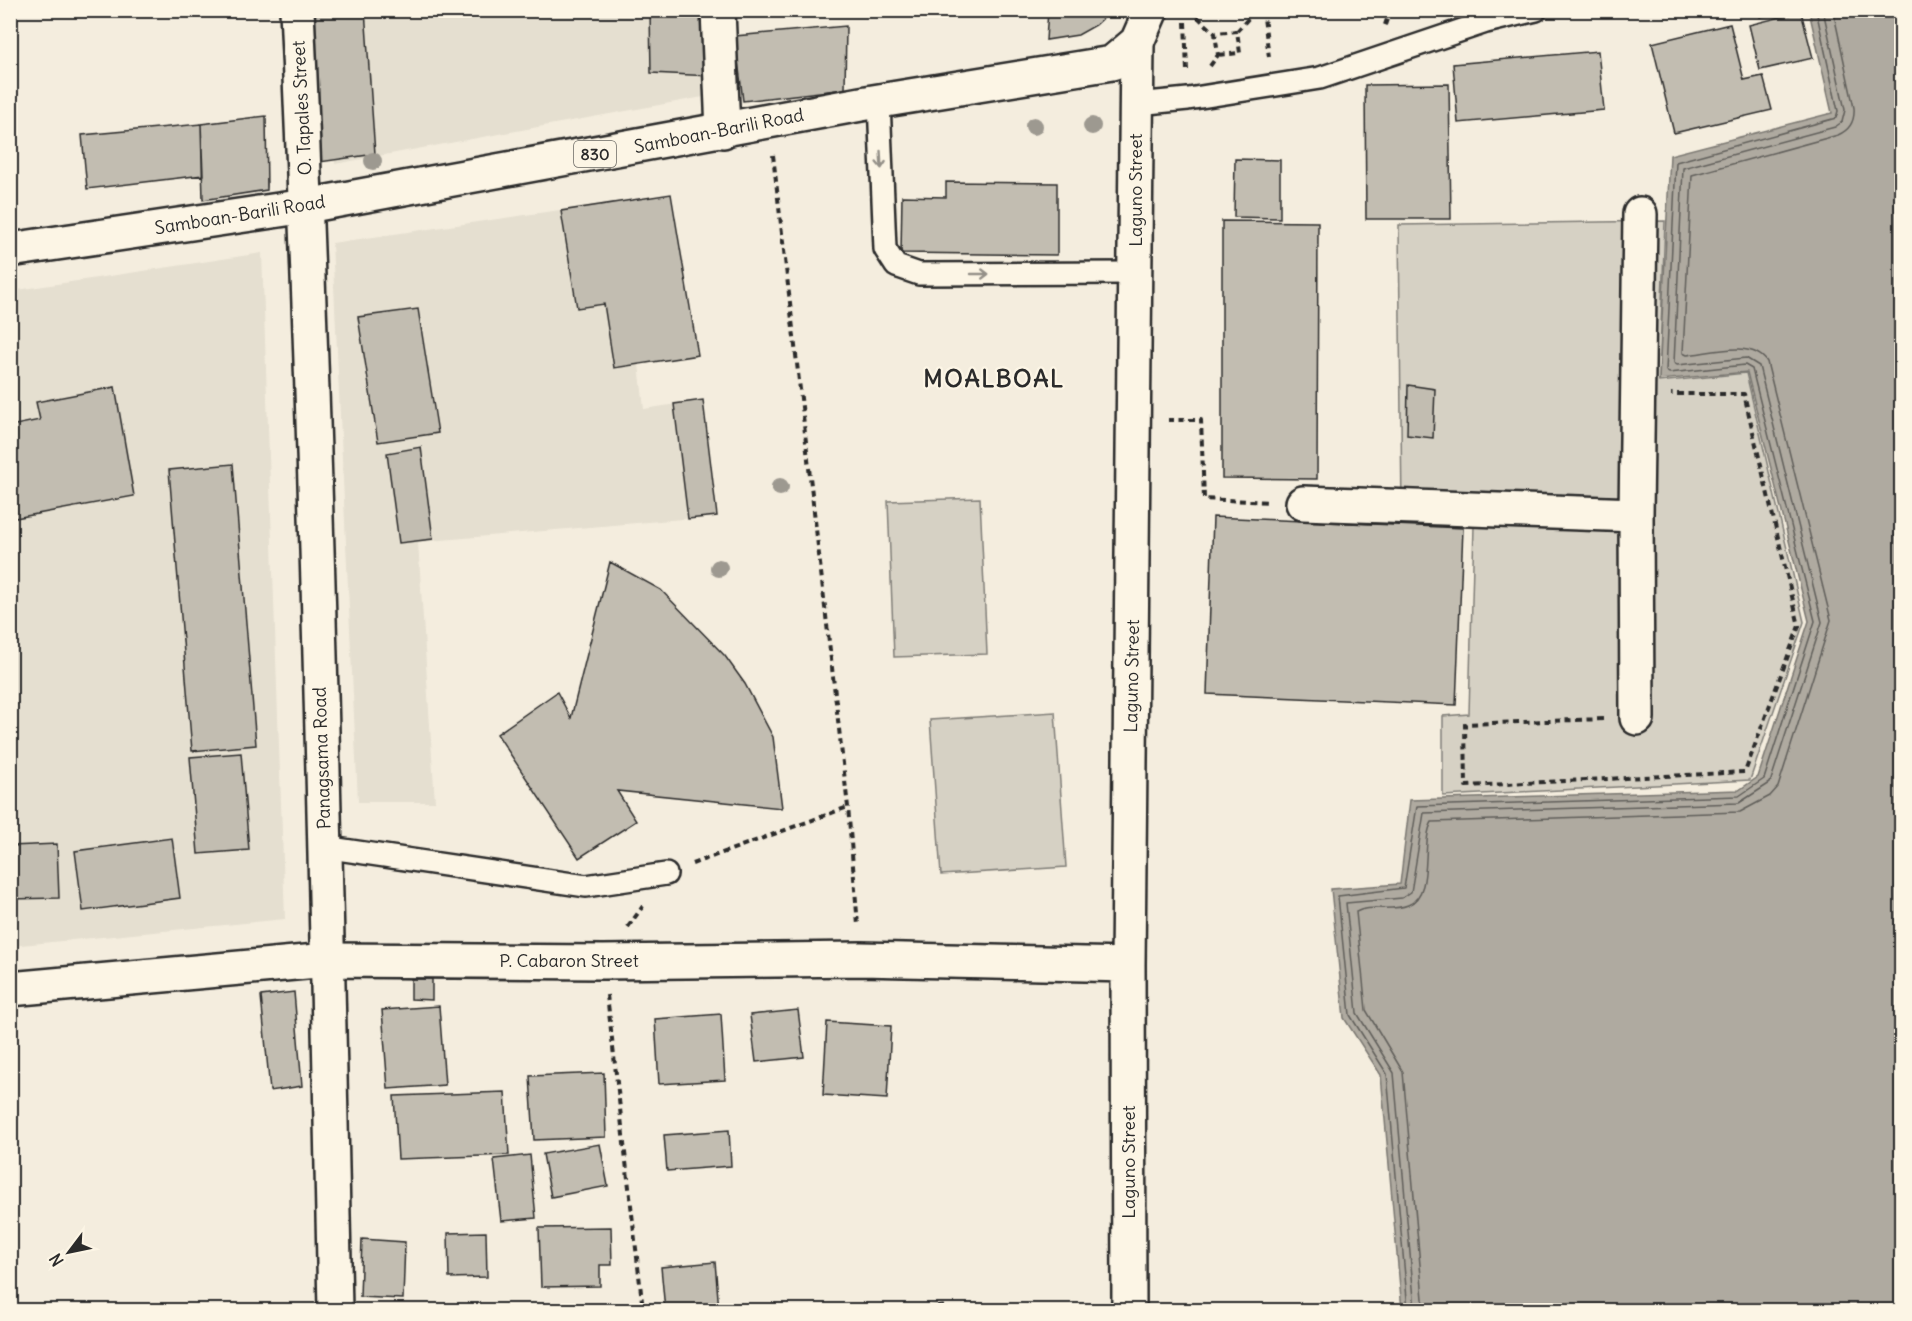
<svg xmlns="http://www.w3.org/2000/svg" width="1912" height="1321" viewBox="0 0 1912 1321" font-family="Delius,sans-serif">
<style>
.built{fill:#e5dfd0}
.green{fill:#d6d1c4;stroke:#807e78;stroke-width:1.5}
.water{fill:#afaaa0;stroke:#7a7771;stroke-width:1.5}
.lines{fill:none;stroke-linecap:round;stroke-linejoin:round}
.shore{stroke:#605e5a;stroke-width:1.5}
.building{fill:#c2bdb1;stroke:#2b2b2b;stroke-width:1.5}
.lane-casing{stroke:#2b2b2b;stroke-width:26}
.street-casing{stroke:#2b2b2b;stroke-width:38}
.secondary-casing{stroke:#2b2b2b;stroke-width:38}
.highway-casing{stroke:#2b2b2b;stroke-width:38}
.path{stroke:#2b2b2b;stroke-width:4;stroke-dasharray:6 4.5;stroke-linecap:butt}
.lane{stroke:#fcf5e5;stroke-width:21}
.street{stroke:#fcf5e5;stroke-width:33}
.secondary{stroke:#fcf5e5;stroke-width:33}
.highway{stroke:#fcf5e5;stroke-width:33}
.tree{fill:#9d9990}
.oneway{stroke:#949088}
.labels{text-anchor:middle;stroke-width:4.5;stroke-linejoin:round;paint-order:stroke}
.shield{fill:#fcf5e5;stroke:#6a6863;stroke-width:1.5}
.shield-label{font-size:16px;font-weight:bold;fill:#2b2b2b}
.street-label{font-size:18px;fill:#2b2b2b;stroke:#fcf5e5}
.district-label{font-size:24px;font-weight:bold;letter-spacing:1.5px;fill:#2b2b2b;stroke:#fcf5e5}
</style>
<rect width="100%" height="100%" fill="#f4edde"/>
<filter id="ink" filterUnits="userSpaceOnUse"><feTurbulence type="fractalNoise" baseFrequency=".0167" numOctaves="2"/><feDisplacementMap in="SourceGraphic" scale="12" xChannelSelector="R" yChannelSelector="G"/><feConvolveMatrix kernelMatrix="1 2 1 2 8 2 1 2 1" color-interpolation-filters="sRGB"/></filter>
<g filter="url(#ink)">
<path class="built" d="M327 11H700L703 97 335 164Z
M671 194 698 355 639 364 644 409 703 400 717 516 418 542 435 802H358L332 243Z
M262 253 285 919 11 946V291Z"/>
<path class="green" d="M1665 221 1659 382 1746 373 1804 622 1750 780 1443 796V716L1469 714 1474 526 1402 512 1399 225Z
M980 498 987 654 894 657 888 501Z
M1055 712 1066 867 941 875 930 720Z"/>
<path class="water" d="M1809 11H1901V1310H1402L1381 1075 1344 1018 1331 889 1400 884 1410 800 1739 790 1758 777 1809 621 1747 372 1659 380 1670 155 1832 113Z"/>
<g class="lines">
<path class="shore" d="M1408 1310 1387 1074 1350 1015 1338 896 1404 888 1417 806 1739 796 1764 779 1815 621 1752 369 1745 365 1669 373 1666 371 1676 162 1836 118 1838 111 1816 10
M1415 1310 1394 1073 1357 1013 1346 903 1402 898 1411 892 1424 813 1739 803 1770 783 1822 622 1759 366 1746 358 1677 365 1674 363 1683 168 1835 127 1842 122 1845 110 1823 10
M1424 1310 1403 1072 1366 1010 1356 912C1370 904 1392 912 1408 905 1435 894 1420 842 1432 822L1740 812 1770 796 1778 787 1831 620 1767 362C1752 339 1710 353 1687 355L1683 353 1692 175 1838 135C1850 130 1855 121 1854 108L1833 10"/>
</g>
<path class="building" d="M306 10H365L375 154 313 163Z
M650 10H709L711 76 651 73Z
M1048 10H1112L1096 25 1078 35 1046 40Z
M1758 10H1790L1760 17Z
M1801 12 1813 58 1760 70 1749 25Z
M1730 24 1744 80 1763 76 1772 110 1674 133 1652 43Z
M846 26 845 89 743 101 735 36Z
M1598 51 1604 110 1458 123 1453 64Z
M1449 84 1451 219H1366L1365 85Z
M266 116 267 190 203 200 201 124Z
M201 124 203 175 87 189 82 135Z
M1235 159 1280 160V218L1234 217Z
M946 182 1057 183V255L901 253 902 196 946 197Z
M671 194 698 355 614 368 604 304 577 308 561 211Z
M1222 221 1318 222 1317 479 1222 478Z
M418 309 438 433 378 442 358 317Z
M1408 385 1435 389 1433 438 1407 435Z
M115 387 134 496 10 519V426L40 420 36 402Z
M703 400 717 516 688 519 674 404Z
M421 447 433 539 399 543 387 453Z
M233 464 256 745 192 751 169 470Z
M1213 517 1463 528 1456 705 1207 694Z
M610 562 661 590 725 656 745 684 773 737 782 808 617 791 636 821 579 858 497 734 557 692 571 718Z
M241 753 249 850 198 854 190 757Z
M172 838 180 898 83 911 75 851Z
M57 844 59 898 10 899V846Z
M411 979H432V1000L411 999Z
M294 992 302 1086 270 1091 261 996Z
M439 1006 445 1085 388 1089 382 1010Z
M798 1010 804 1057 756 1062 750 1015Z
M721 1014 725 1080 659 1084 655 1019Z
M827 1022 891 1026 887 1099 823 1095Z
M604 1073 606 1137 534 1140 530 1076Z
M505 1092 509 1155 398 1159 394 1096Z
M729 1130 731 1166 667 1171 664 1135Z
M600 1144 608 1186 551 1197 543 1154Z
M530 1155 536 1218 501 1221 494 1159Z
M611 1227 612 1265H600V1286L541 1287 539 1228Z
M486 1232 487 1277 449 1278 448 1233Z
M362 1239 405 1242 403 1299 360 1297Z
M715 1262 719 1310H665L661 1267Z
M943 1305 944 1310H906Z
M1099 1306V1310H1063V1309Z"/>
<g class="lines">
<g class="lane-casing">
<path id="lane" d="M879 101 885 249 896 266 919 274 1136 273
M1137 104 1188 99 1320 78 1486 22 1536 10
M324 847 586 886 666 874"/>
</g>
<g class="street-casing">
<path id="street" d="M718 10 723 131
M1303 503 1636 515
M1637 718 1636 515 1640 214
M10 989 328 960 603 962 861 959 1128 965
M1129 1310 1128 965 1137 42"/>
</g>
<g class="secondary-casing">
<path id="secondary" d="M297 10C317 443 326 877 335 1310"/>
</g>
<g class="highway-casing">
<path id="highway" d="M10 250 306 206 861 104 1112 63 1137 42 1151 10"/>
</g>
<path class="path" d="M1190 10 1215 33
M1263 10 1269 57
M1185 22 1187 71
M1385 25 1390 10
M1237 31 1256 10
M1210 66 1218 55 1215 33 1237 31 1240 53 1218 55
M773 155 848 807 858 925
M1168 420H1201L1204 499 1270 502
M1603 719 1465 724 1466 786 1745 772 1799 626 1744 394H1671
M692 864 848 807
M628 927 643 906
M607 995 643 1310"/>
<use href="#lane" class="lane"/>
<use href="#street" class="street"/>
<use href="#secondary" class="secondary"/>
<use href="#highway" class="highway"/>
</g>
<g class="tree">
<circle cx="1034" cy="126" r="9"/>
<circle cx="1092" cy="126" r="9"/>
<circle cx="373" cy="161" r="9"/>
<circle cx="780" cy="487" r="9"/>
<circle cx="719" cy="568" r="9"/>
</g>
<defs><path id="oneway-shaft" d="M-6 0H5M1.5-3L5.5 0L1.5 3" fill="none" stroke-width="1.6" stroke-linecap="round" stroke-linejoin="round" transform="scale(1.5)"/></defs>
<g class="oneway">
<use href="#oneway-shaft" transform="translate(881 160) rotate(87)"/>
<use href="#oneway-shaft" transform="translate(980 274)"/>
</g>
</g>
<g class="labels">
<rect class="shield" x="574" y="141" width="42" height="26" rx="4.5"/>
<g class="shield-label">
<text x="595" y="160">830</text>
</g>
<g class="street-label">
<text transform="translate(302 108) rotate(-93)" y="6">O. Tapales Street</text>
<text transform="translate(719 131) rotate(-11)" y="6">Samboan-Barili Road</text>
<text transform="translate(1136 190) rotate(-90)" y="6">Laguno Street</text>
<text transform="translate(240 215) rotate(-9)" y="6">Samboan-Barili Road</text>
<text transform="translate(1132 676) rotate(-89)" y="6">Laguno Street</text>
<text transform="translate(322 758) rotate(-92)" y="6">Panagsama Road</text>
<text x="569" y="967">P. Cabaron Street</text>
<text transform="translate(1129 1162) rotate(-90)" y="6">Laguno Street</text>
</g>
<g class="district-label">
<text x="994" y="387">MOALBOAL</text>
</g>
</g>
<rect width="1912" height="1321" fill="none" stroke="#fcf5e5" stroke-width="36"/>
<rect x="18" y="18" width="1876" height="1285" fill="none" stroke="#2b2b2b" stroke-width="2" filter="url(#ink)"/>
<g transform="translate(69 1252) rotate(238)" stroke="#fcf5e5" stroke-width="4.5" paint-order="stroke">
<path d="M0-4.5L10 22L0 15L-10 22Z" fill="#2b2b2b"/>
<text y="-9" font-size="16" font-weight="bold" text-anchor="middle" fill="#2b2b2b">N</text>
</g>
</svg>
